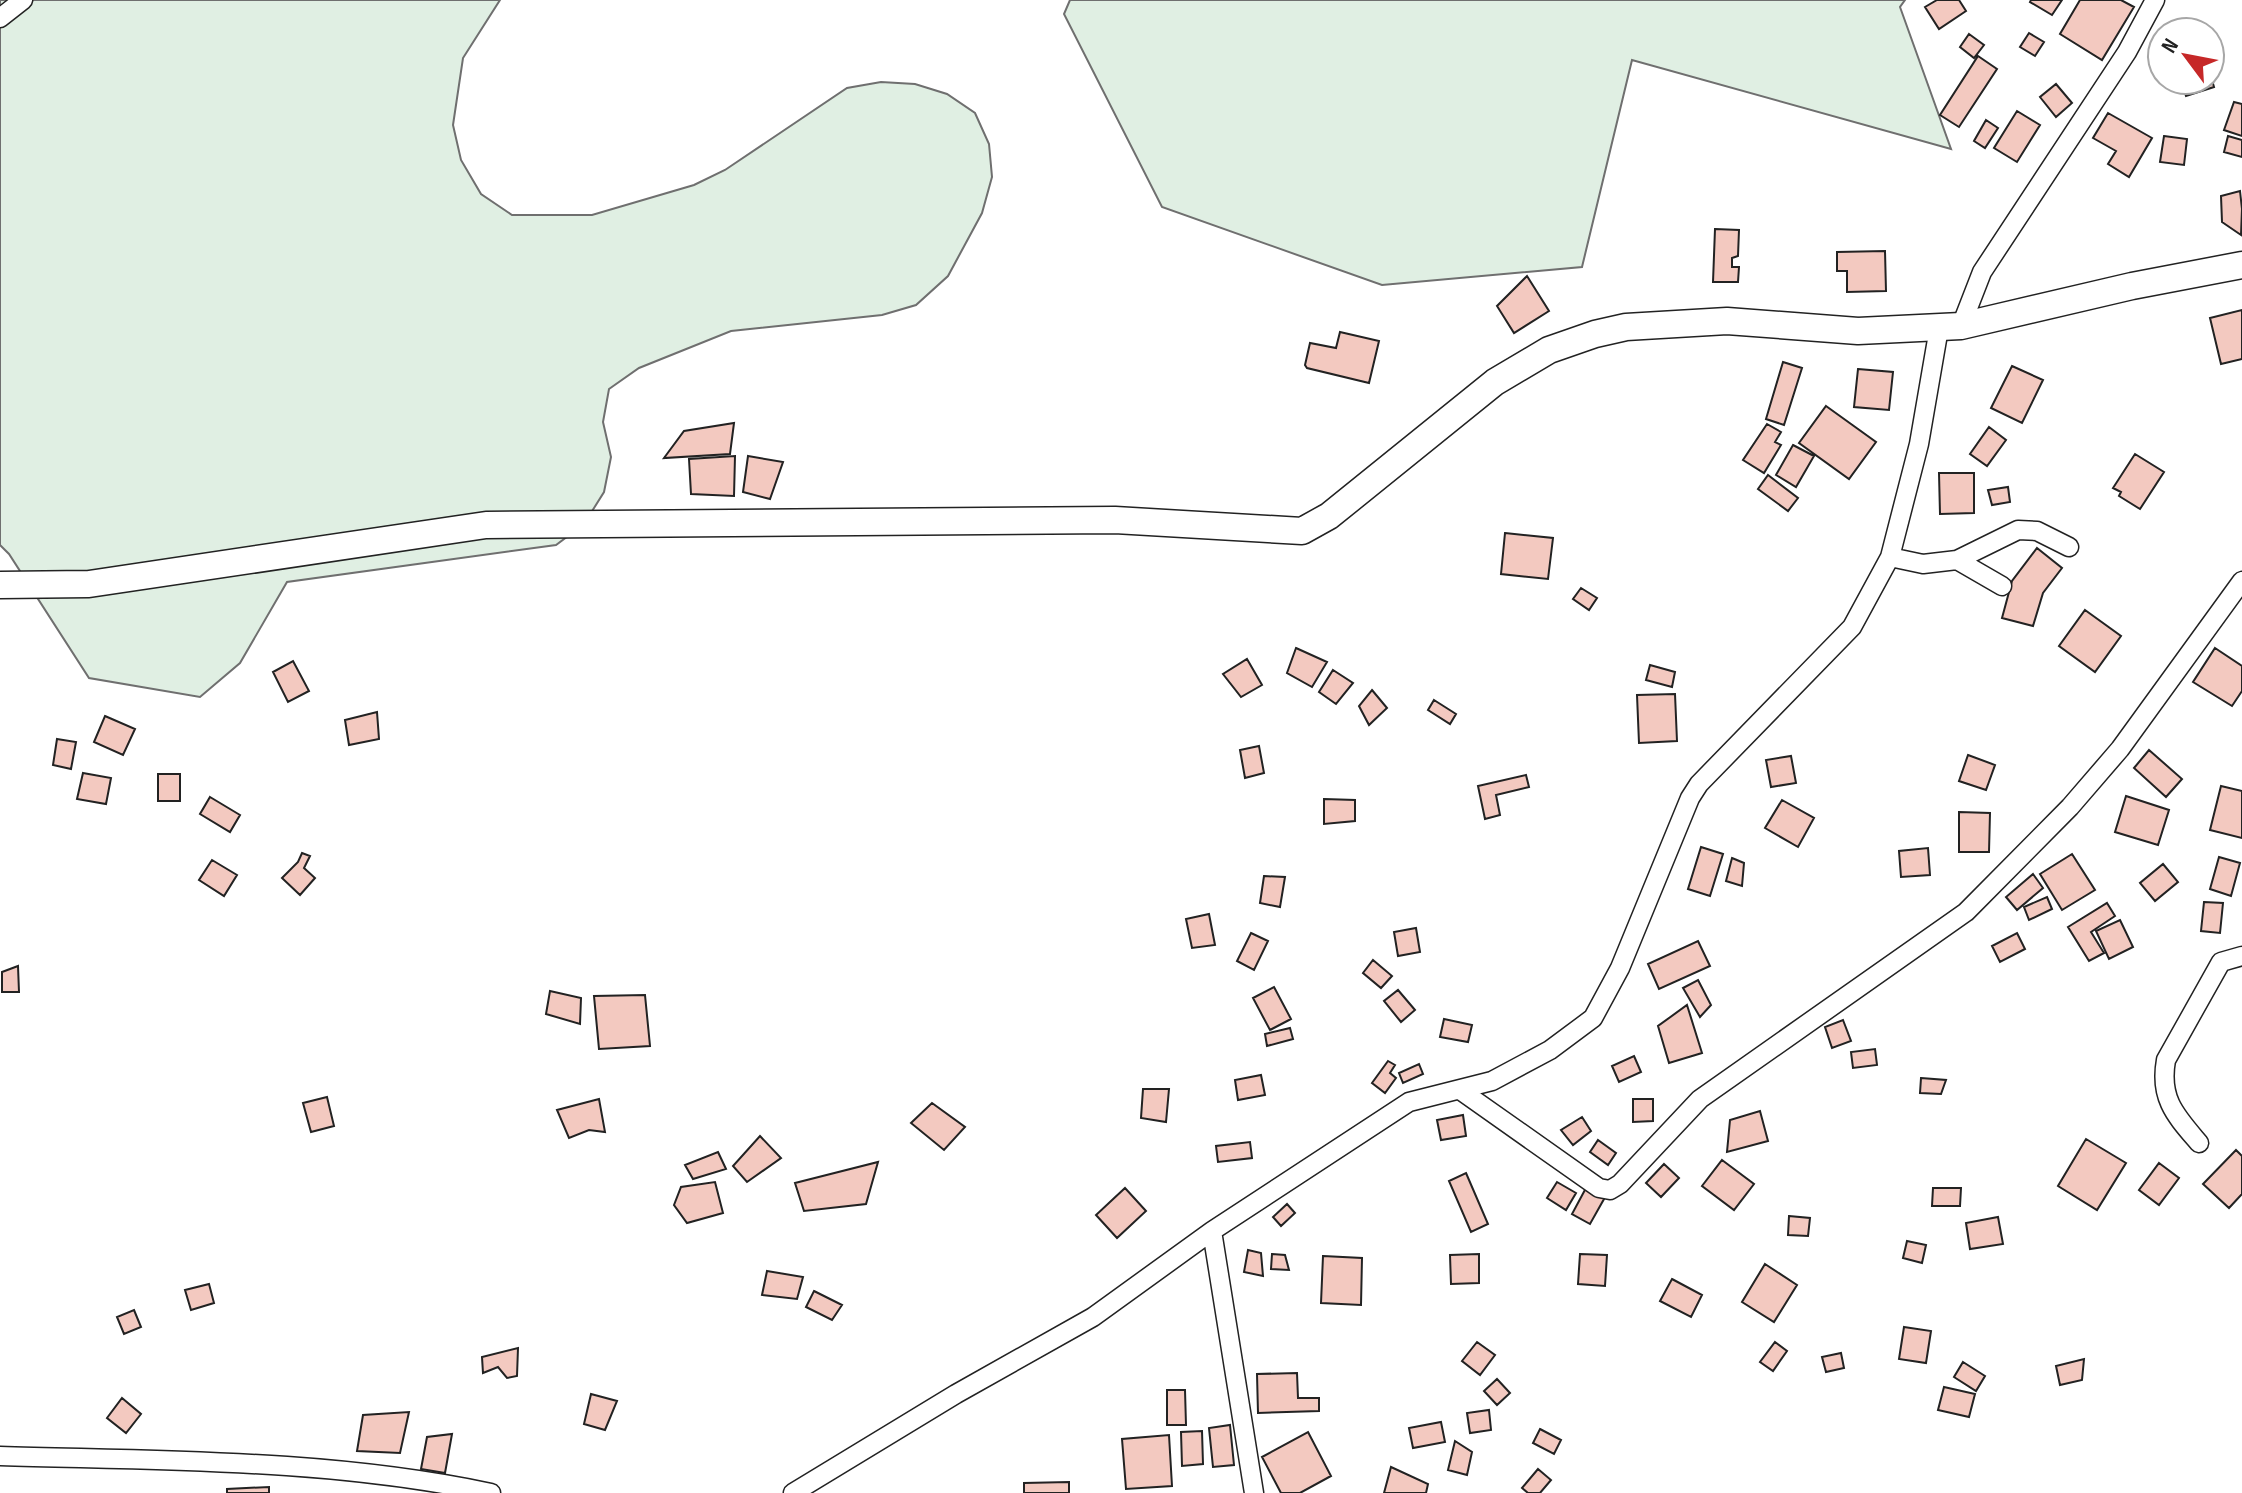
<svg xmlns="http://www.w3.org/2000/svg" width="2242" height="1493" viewBox="0 0 2242 1493" font-family="'Sofia Sans Condensed',sans-serif">
<style>
.green{fill:#e0efe3;stroke:#6f6f6f;stroke-width:2}
.building{fill:#f3c9c0;stroke:#222;stroke-width:2}
.lines{fill:none;stroke-linecap:round;stroke-linejoin:round}
.street-casing{stroke:#222;stroke-width:21}
.secondary-casing{stroke:#222;stroke-width:29}
.street{stroke:#fff;stroke-width:18}
.secondary{stroke:#fff;stroke-width:26}
</style>
<rect width="100%" height="100%" fill="#fff"/>
<path class="green" d="M0 0H500L463 58 453 125 461 160 481 194 512 215H592L694 185 725 170 847 88 881 82 915 84 947 94 975 113 989 144 992 177 982 213 948 276 916 305 882 315 731 331 639 368 609 389 603 422 611 457 604 492 584 524 556 545 287 582 240 663 200 697 89 678 9 554 0 545Z
M1070 0H1905L1900 7 1951 149 1632 60 1582 267 1382 285 1162 207 1064 14Z"/>
<path class="building" d="M1937 0H1959L1966 11 1939 29 1925 7Z
M2031 0H2062L2052 15 2030 2Z
M2080 0H2121L2134 7 2102 60 2060 34Z
M2029 33 2044 42 2035 56 2020 47Z
M1969 34 1984 45 1974 58 1960 47Z
M1978 56 1997 69 1959 127 1940 115Z
M2210 73 2214 87 2186 96 2181 80H2210Z
M2056 84 2072 103 2056 117 2040 97Z
M2234 102 2242 104V136L2224 130Z
M2017 111 2040 125 2017 162 1994 148Z
M2108 113 2152 138 2129 177 2108 164 2116 151 2093 138Z
M1986 120 1998 128 1985 148 1974 141Z
M2164 136 2187 139 2184 165 2160 162Z
M2228 136 2242 140V157L2224 152Z
M2240 191 2242 209 2241 235 2222 222 2221 196Z
M1715 229 1739 230 1738 256 1732 258V267H1739L1738 282H1713Z
M1885 251 1886 291 1847 292V271H1837V252Z
M1527 276 1549 311 1514 333 1497 306Z
M2242 310V359L2221 364 2210 318Z
M1340 332 1379 341 1369 383 1307 368 1305 365 1310 343 1336 348Z
M1783 362 1802 368 1784 425 1766 419Z
M2012 366 2043 380 2022 423 1991 408Z
M1858 369 1893 372 1889 410 1854 407Z
M1826 406 1876 442 1849 479 1799 443Z
M734 423 730 454 664 458 684 431Z
M1767 424 1781 432 1775 442 1781 445 1764 473 1743 460Z
M1989 427 2006 440 1987 466 1970 454Z
M1793 445 1814 456 1796 487 1776 475Z
M2135 454 2164 472 2140 509 2119 496 2121 492 2113 488Z
M735 456 734 496 691 494 689 459Z
M748 456 783 462 770 499 743 492Z
M1939 473H1974V513L1940 514Z
M1768 475 1798 498 1788 511 1758 489Z
M2008 487 2010 502 1992 505 1988 490Z
M1505 533 1553 538 1548 579 1501 574Z
M2037 548 2062 568 2043 593 2033 626 2002 618 2012 581Z
M1581 588 1597 598 1589 610 1573 599Z
M2085 610 2121 636 2095 672 2059 646Z
M1296 648 1327 662 1312 687 1287 673Z
M2215 648 2242 666V691L2232 706 2193 682Z
M1247 659 1262 685 1241 697 1223 674Z
M293 661 309 691 288 702 273 672Z
M1650 665 1675 672 1672 687 1646 680Z
M1333 670 1353 683 1336 704 1319 692Z
M1372 690 1387 708 1369 725 1359 706Z
M1675 694 1677 741 1639 743 1637 695Z
M1434 700 1456 714 1450 724 1428 710Z
M377 712 379 739 349 745 345 720Z
M105 716 135 729 123 755 94 742Z
M57 739 76 742 71 769 53 765Z
M1259 746 1264 773 1245 778 1240 750Z
M2149 750 2182 779 2166 797 2134 768Z
M1968 755 1995 765 1986 790 1959 781Z
M1791 756 1796 783 1771 787 1766 760Z
M83 773 111 778 106 804 77 799Z
M158 774H180V801H158Z
M1526 775 1529 787 1496 795 1500 815 1485 819 1478 786Z
M2221 786 2242 791V838L2210 830Z
M2126 796 2169 810 2158 845 2115 832Z
M210 797 240 815 230 832 200 814Z
M1324 799 1355 800V821L1324 824Z
M1782 800 1814 818 1798 847 1765 828Z
M1959 812 1990 813 1989 852H1959Z
M1701 847 1723 854 1710 896 1688 889Z
M1928 848 1930 875 1901 877 1899 851Z
M302 853 310 856 304 868 315 878 300 895 282 878 298 862Z
M2072 854 2095 890 2062 910 2040 874Z
M2219 857 2240 863 2231 896 2210 889Z
M1732 858 1744 863 1742 886 1726 881Z
M212 860 237 875 224 896 199 880Z
M2163 864 2178 882 2155 901 2140 883Z
M2033 874 2043 888 2017 910 2006 897Z
M1264 876 1285 877 1280 907 1260 903Z
M2047 897 2052 909 2029 920 2024 907Z
M2204 902 2223 903 2220 933 2201 931Z
M2107 903 2115 916 2091 932 2104 953 2089 961 2068 927Z
M1209 914 1215 945 1192 948 1186 919Z
M2120 920 2133 947 2109 959 2096 931Z
M1416 928 1420 952 1398 956 1394 932Z
M1251 933 1268 941 1254 970 1237 961Z
M2017 933 2025 949 2000 962 1992 946Z
M1698 941 1710 966 1659 989 1648 964Z
M1373 960 1392 976 1381 988 1363 973Z
M18 966 19 992H2V972Z
M1698 980 1711 1005 1700 1017 1683 988Z
M1274 987 1291 1019 1270 1030 1253 998Z
M1398 990 1415 1010 1401 1022 1384 1001Z
M550 991 581 998 580 1024 546 1014Z
M645 995 650 1046 599 1049 594 996Z
M1687 1005 1702 1053 1669 1063 1658 1026Z
M1444 1019 1472 1025 1468 1042 1440 1037Z
M1843 1020 1851 1041 1832 1048 1825 1027Z
M1290 1028 1293 1039 1267 1046 1265 1034Z
M1875 1049 1877 1065 1853 1068 1851 1052Z
M1634 1056 1641 1072 1619 1082 1612 1066Z
M1388 1061 1395 1065 1390 1073 1396 1078 1385 1093 1372 1083Z
M1419 1064 1423 1074 1403 1083 1399 1073Z
M1261 1075 1265 1095 1238 1100 1235 1080Z
M1921 1078 1946 1080 1941 1094 1920 1093Z
M1143 1089H1169L1166 1122 1141 1118Z
M327 1097 334 1126 311 1132 303 1103Z
M599 1099 605 1132 589 1130 569 1138 557 1110Z
M1633 1099H1653V1121L1633 1122Z
M932 1103 965 1127 944 1150 911 1123Z
M1760 1111 1768 1141 1727 1152 1730 1120Z
M1463 1115 1466 1136 1441 1140 1437 1120Z
M1582 1117 1591 1131 1573 1145 1561 1130Z
M760 1136 781 1158 747 1182 733 1166Z
M2086 1139 2126 1163 2097 1210 2058 1186Z
M1598 1140 1616 1153 1608 1165 1590 1152Z
M1250 1142 1252 1158 1218 1162 1216 1146Z
M2236 1150 2242 1156V1194L2229 1208 2203 1184Z
M718 1152 726 1169 693 1179 685 1165Z
M1722 1160 1754 1184 1734 1210 1702 1186Z
M878 1162 866 1204 804 1211 795 1183Z
M2159 1163 2179 1178 2159 1205 2139 1190Z
M1664 1164 1679 1178 1661 1197 1646 1183Z
M1466 1173 1488 1224 1471 1232 1449 1181Z
M715 1182 723 1213 687 1223 674 1205 681 1187Z
M1557 1182 1576 1193 1566 1210 1547 1198Z
M1125 1188 1146 1211 1117 1238 1096 1215Z
M1586 1188 1604 1199 1590 1224 1572 1214Z
M1933 1188H1961L1960 1206H1932Z
M1287 1204 1295 1213 1281 1226 1273 1217Z
M1789 1216 1810 1218 1808 1236 1788 1235Z
M1998 1217 2003 1244 1970 1249 1966 1223Z
M1907 1241 1926 1245 1922 1263 1903 1258Z
M1248 1250 1261 1253 1263 1276 1244 1272Z
M1272 1254 1285 1255 1289 1270 1271 1269Z
M1479 1254V1283L1451 1284 1450 1255Z
M1580 1254 1607 1255 1605 1286 1578 1284Z
M1323 1256 1362 1258 1361 1305 1321 1303Z
M1765 1264 1797 1285 1774 1322 1742 1302Z
M767 1271 803 1277 797 1299 762 1295Z
M1672 1279 1702 1295 1691 1317 1660 1301Z
M209 1284 214 1303 191 1310 185 1290Z
M814 1291 842 1305 832 1320 806 1307Z
M134 1310 141 1327 124 1334 117 1317Z
M1904 1327 1931 1331 1926 1363 1899 1359Z
M1477 1342 1495 1355 1480 1375 1462 1361Z
M1775 1342 1787 1351 1773 1371 1760 1362Z
M518 1348 517 1376 507 1378 498 1367 483 1373 482 1357Z
M1841 1353 1844 1368 1826 1372 1822 1357Z
M2084 1359 2082 1380 2060 1385 2056 1366Z
M1963 1362 1985 1376 1976 1391 1954 1377Z
M1297 1373 1298 1398H1319V1411L1258 1413 1257 1374Z
M1497 1379 1510 1393 1497 1405 1484 1391Z
M1944 1387 1975 1394 1969 1417 1938 1410Z
M1167 1390H1185L1186 1425H1167Z
M591 1394 617 1401 605 1430 584 1424Z
M122 1398 141 1414 126 1433 107 1418Z
M1489 1410 1491 1430 1470 1433 1467 1413Z
M409 1412 400 1453 357 1451 363 1415Z
M1441 1422 1445 1442 1413 1448 1409 1428Z
M1230 1425 1234 1465 1213 1467 1209 1428Z
M1540 1429 1561 1440 1554 1454 1533 1443Z
M1202 1431 1203 1464 1182 1466 1181 1432Z
M1308 1432 1331 1476 1300 1493H1281L1262 1457Z
M452 1434 445 1473 421 1469 427 1437Z
M1169 1435 1172 1486 1126 1489 1122 1439Z
M1455 1441 1472 1452 1467 1475 1448 1470Z
M1391 1467 1428 1484 1426 1493H1384Z
M1538 1469 1551 1480 1540 1493H1528L1522 1488Z
M1069 1482V1493H1024V1483Z
M269 1487V1493H227V1489Z"/>
<g class="lines">
<g class="street-casing">
<path id="street" d="M0 18 23 0
M1961 326 1982 272 2127 52 2155 0
M1890 557 1923 564 1957 560 2002 586
M1957 560 2018 530 2037 531 2069 547
M1460 1090 1599 1188 1610 1190 1620 1184 1700 1099 1966 912 2070 807 2120 749 2242 581
M2199 1143C2176 1116 2159 1099 2166 1060L2221 962 2242 956
M1212 1231 1254 1493
M0 1456C164 1461 330 1459 491 1493
M793 1493 956 1394 1093 1317 1212 1231 1409 1102 1492 1081 1550 1050 1593 1018 1620 968 1690 798 1699 784 1852 627 1890 557 1919 444 1939 328"/>
</g>
<g class="secondary-casing">
<path id="secondary" d="M0 585 89 584 486 525 1115 520 1302 531 1329 516 1495 382 1549 350 1595 334 1626 327 1727 321 1858 331 1961 326 2132 286 2242 265"/>
</g>
<use href="#street" class="street"/>
<use href="#secondary" class="secondary"/>
</g>
<g transform="translate(2186 56) rotate(302)"><circle r="38" fill="#ffffff" stroke="#a7a7a7" stroke-width="2"/>
<path d="M0-6L14 30L0 20L-14 30Z" fill="#c62828"/>
<text y="-12" font-size="22" font-weight="bold" text-anchor="middle" fill="#222222">N</text>
</g>
</svg>
